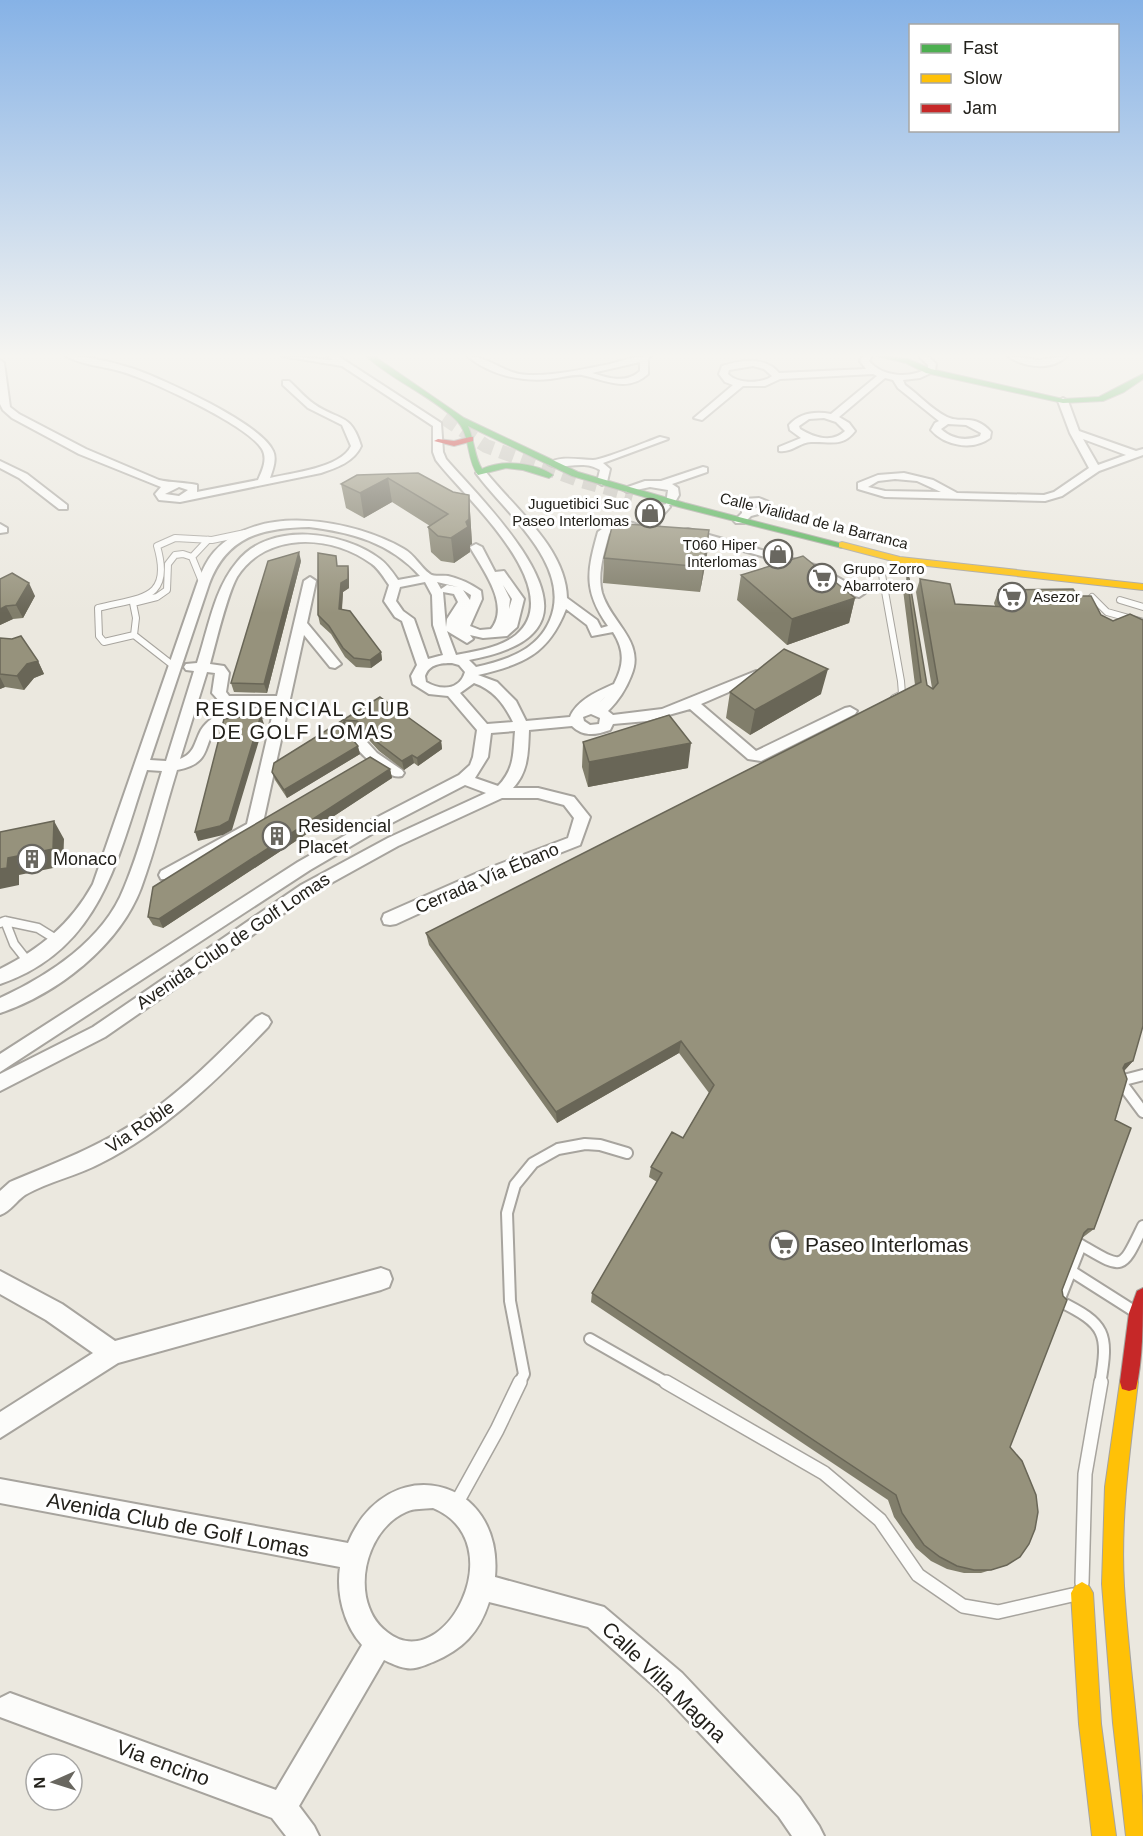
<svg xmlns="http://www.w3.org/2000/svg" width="1143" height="1836" viewBox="0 0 1143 1836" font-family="Helvetica,sans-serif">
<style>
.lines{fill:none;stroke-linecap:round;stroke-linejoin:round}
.secondary-tunnel{stroke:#c3c0b8;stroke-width:14;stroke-dasharray:14 8;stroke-linecap:butt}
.lane-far3-casing{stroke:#a7a49e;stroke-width:8}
.lane-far2-casing{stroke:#a7a49e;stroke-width:11}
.lane-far1-casing{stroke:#a7a49e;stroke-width:14}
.lane-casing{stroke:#a7a49e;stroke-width:16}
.street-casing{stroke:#a7a49e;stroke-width:4}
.fast-casing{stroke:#a7a49e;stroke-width:2}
.slow-casing{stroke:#a7a49e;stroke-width:2}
.jam-casing{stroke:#a7a49e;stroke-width:2}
.lane-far3{stroke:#fcfcfa;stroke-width:6}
.lane-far2{stroke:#fcfcfa;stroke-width:8}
.lane-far1{stroke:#fcfcfa;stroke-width:10}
.lane{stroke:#fcfcfa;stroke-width:13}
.street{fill:#fcfcfa;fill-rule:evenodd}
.fast{fill:#4caf50;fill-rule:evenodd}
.slow{fill:#ffc107;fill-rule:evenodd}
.jam{fill:#c62828;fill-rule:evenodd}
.wall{fill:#817e6b}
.shaded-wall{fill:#696657}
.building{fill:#96927c;stroke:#696657;stroke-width:1.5}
.labels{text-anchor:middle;stroke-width:6;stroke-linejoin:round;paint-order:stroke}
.far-poi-label{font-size:15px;fill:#23211b;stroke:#fff;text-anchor:end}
.far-street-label{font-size:15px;fill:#23211b;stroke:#fff}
.poi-label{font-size:18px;fill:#23211b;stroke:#fff;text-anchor:start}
.street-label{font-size:18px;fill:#23211b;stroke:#fff}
.neighbourhood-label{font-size:20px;letter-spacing:1.5px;fill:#23211b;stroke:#fff}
.near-poi-label{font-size:21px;fill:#23211b;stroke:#fff;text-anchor:start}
.near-street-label{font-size:21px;fill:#23211b;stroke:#fff}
</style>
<rect width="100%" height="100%" fill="#ebe8df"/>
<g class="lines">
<path class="secondary-tunnel" d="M444 418 486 446 581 481 633 495"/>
<g class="lane-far3-casing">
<path id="lane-far3" d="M192 557 183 554 175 555 168 564 167 590 157 597 133 603 136 618 134 635 104 642 99 636 98 608C140 597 173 601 157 546L175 538 212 540 245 533
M192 557 203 584
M192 557 208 540
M881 569 901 681 902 694 894 698
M1092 597 1107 612 1143 622
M1120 600 1143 607
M134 635 175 667"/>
</g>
<g class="lane-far2-casing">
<path id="lane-far2" d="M5 921 14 944 29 963
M0 923 5 921 38 928 59 941"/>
</g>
<g class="lane-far1-casing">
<path id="lane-far1" d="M1143 1075 1120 1081 1143 1112
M1071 1271 1134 1311
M590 1339 669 1384
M519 1384 524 1374 510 1301 507 1213 515 1185 533 1163 558 1149 585 1144 600 1145 627 1153
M1100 1384C1109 1333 1106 1324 1059 1301L1081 1245C1124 1270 1121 1271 1143 1226"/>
</g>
<g class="lane-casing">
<path id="lane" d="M666 1382 824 1473 880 1520 918 1575 963 1606 998 1612 1072 1595
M456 1504 497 1430 520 1382
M1082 1583 1085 1474 1101 1382"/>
</g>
<g class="street-casing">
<path id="street" d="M66 356C89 356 112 362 134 369 163 379 262 424 273 451 277 459 273 469 270 478 291 473 341 468 351 446L342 425 308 408 283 385V381H289C297 388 305 398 314 404 338 421 351 412 361 446 354 462 336 468 321 473L180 502 159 500 155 494 161 487 79 454 12 418 3 410 0 404V360L4 363 10 407 19 414 86 449 159 480C172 483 183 482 197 485V492L258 480C262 471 268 459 262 449 248 425 152 381 123 372 107 367 78 364 66 356ZM179 487 188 490 179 496 165 494Z
M282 356 332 360 328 356H338L441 423 443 452 446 459C473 491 559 573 542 619 532 646 494 655 469 660L476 667C506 660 537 651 550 620 573 565 505 513 476 473L481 470 485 471C514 508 566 548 567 598L597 620 601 628 608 626C583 591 587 571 598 532 608 523 628 518 639 526L637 528 615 530 609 534C604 553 597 573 602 593 611 623 646 642 631 676 626 689 618 701 608 711L613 715 662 709 756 671 763 675 761 678 701 704 756 751 845 708 850 707 857 711 855 714 761 761 748 759 690 709 647 721 613 724 610 730C596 735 583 737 572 726L529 730C528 751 529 771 513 788H538L574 797 590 817 580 845 496 878 396 924 390 925 384 924 382 919 384 914 484 870 568 838 574 818 564 805 538 798H502L398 846 313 893 105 1037 0 1091V1074L93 1027 301 885 388 838 486 793 465 785 382 828 310 870 0 1072V1054L298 862 372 820 459 775 470 765 473 757 477 730 448 696 429 694 413 684 411 676 417 665 402 621 395 617 384 601 389 585C384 578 379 569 372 564 332 534 266 531 237 577 227 595 216 642 210 664L224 666 229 673 226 692 229 696H277L304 581 310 577 316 581 307 623 341 664 335 668 330 667 304 635 262 827 259 831 173 879H161L159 875 161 871 247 824 272 717C256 717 235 716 221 725 200 740 216 763 177 770 165 809 155 850 141 888 119 946 57 994 0 1013V998C48 976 104 940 124 888 140 850 150 809 162 771L147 770C117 859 101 950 0 984V969C40 949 71 924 93 884L197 584C201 573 206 561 214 552 258 502 354 520 404 549 415 555 420 567 430 574 434 577 443 575 448 576 461 579 471 584 481 591L482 599 470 626 480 630 491 629C511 605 482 569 470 547L476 544 482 547 495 572 504 571 524 599 517 627 507 636 483 638 470 635 473 639 467 643 447 631 456 655C475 651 500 648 516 635 570 589 463 496 436 460L433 452V426L342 366ZM309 527C351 532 391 543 420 576L398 580C393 573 388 565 380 559 343 531 269 521 237 562 214 589 208 630 197 663L186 664 184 667 186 670 194 671 166 761 150 760 209 584C227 536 262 528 309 527ZM425 582 432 595 433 625 443 655 428 659 414 619 403 611 396 601 400 587ZM437 582 458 587 447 585 441 589ZM503 585 512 599 509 609 510 599ZM463 590 471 595 470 600ZM443 592 454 594 458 602 447 619 446 627ZM566 609 587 625 592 636 613 632C625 651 624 665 614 684 598 691 577 700 570 717L526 721 516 701 497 682 478 675C523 664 548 655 566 609ZM452 663 459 665 465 672C460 690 441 691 426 682L425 676C429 664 441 663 452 663ZM207 672 215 673 212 693 221 703 275 704 274 708C251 708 215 707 201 730 194 743 195 753 180 759ZM474 683C494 690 504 704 513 722L487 724 460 693ZM605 697 595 706 604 698ZM591 714 600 718 599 724 590 725 584 721 583 717ZM515 731C513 754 515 768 498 786L475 778 488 757 491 733Z
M467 356C489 356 505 375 528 375 555 376 584 369 610 364 624 360 637 356 651 356L648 358V374C627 393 606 380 582 375 573 374 560 378 550 379 521 382 490 375 467 356ZM640 362V371C626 384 608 378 592 373Z
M863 356H872L869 361C882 377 910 379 928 368V365L919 356H928L936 364 935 371 920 378 903 380 905 385C918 394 932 410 947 417 962 424 974 413 991 432L990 438C973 451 945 446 931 430L935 423 939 421 898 388 893 380 885 378 839 417 849 423 855 431C842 448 829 441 811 442 800 442 792 453 779 451V447L801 438 790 430 789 425C800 413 815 411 831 414L877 376 873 374 780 379 765 386H743L702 420 694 418 733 385 725 382 719 374 722 366C741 360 765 356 779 373L866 369 860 361ZM753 366 764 369 772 376C762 384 737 384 728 374L729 370ZM824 418 836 422 845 431C832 444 813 437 800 429L799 426 809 419ZM948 424 966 425 981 433 980 436C966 441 953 440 941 429Z
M1008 356 1039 360 1067 356C1052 371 1024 368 1008 356Z
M1063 398 1068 401 1079 431 1136 451 1143 449V455L1099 471 1062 496 1045 501 885 497 858 489V483L878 475 904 473 933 480 957 493 1044 495 1054 492 1089 468 1070 433 1058 401ZM1083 439 1126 455 1098 465ZM895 479 917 481 941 492 885 491 868 487 878 481Z
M660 437 668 439 603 463 610 469 607 482 602 485 597 482 600 470C582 458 559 472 548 464 560 455 579 460 593 460 605 459 646 442 660 437Z
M0 461 27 474 67 505V509H59L19 478 0 468Z
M703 467 707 468V472L672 484 678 488 679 495 674 504 669 505 670 507 663 515 657 529H649L647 527C651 518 655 506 666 504L668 490 650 487 627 492 622 489 645 481H661Z
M759 498 769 502 771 509 770 511 751 516 744 523H736L734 521 742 513 743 499ZM752 504H757L760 507 752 509Z
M0 524 7 528V532L0 533Z
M688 529 818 566 865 593 859 597 855 596 810 570 684 534V530Z
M352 729 357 731 377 753 402 770 404 773 402 776C385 781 354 747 345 734Z
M262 1014 268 1017 271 1022 268 1027C218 1079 166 1130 101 1163 77 1176 49 1181 25 1195 16 1201 11 1211 0 1215V1191L10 1182C55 1163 101 1146 142 1118 184 1090 220 1052 256 1017Z
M381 1268 389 1271 392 1279 389 1287 381 1290 118 1363 0 1438V1412L93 1353 46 1320 0 1294V1271L62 1304 115 1341Z
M0 1479 348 1543C387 1449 504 1476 495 1577L604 1607 682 1673 799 1797 819 1826 824 1836H792L779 1817 662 1693 588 1627 489 1602C479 1633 463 1649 433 1662 425 1665 415 1670 406 1668 398 1667 391 1663 384 1660L299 1806 314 1826 319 1836H286L272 1818 0 1717V1698L10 1693 276 1790 362 1645C344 1625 336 1594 340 1567L0 1503ZM433 1508C515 1542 444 1678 387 1632 375 1623 369 1611 366 1597 360 1565 375 1526 406 1512 414 1508 424 1509 433 1508Z"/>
</g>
<g class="fast-casing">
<path id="fast" d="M366 356H374L464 418 578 472 685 503 847 545 842 548 679 507 572 476 468 426C474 439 475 459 482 469 503 459 535 463 553 475L549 478 523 470 506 468 478 475C466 459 471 434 456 420 431 396 392 380 366 356Z
M877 356 908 359 931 369 1063 399 1099 397 1143 374V379L1124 392 1103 401 1063 403 926 373 906 363Z"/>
</g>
<g class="slow-casing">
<path id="slow" d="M842 542 900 557 1143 584V590L900 563 839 547V543Z
M1129 1373 1136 1375 1138 1382C1130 1450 1120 1518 1124 1586 1129 1670 1143 1752 1143 1836H1126L1113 1723 1102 1584 1105 1487 1120 1382 1122 1375Z
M1082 1582 1089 1586 1093 1593 1101 1724 1116 1836H1092L1079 1724 1071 1593 1075 1586Z"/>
</g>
<g class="jam-casing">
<path id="jam" d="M470 437H473V441L454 446 434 441 438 439 454 441Z
M1143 1288C1143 1320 1143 1359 1136 1389L1129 1391 1122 1389 1120 1382 1129 1313 1137 1291Z"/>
</g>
<use href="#lane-far3" class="lane-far3"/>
<use href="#lane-far2" class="lane-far2"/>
<use href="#lane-far1" class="lane-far1"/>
<use href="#lane" class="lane"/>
<use href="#street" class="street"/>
<use href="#fast" class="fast"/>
<use href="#slow" class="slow"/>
<use href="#jam" class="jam"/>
</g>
<path class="wall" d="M418 473 453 492 469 495 472 544 470 545V552L454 563 441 561 431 552 428 527 430 526 392 502 364 518 346 508 341 484Z
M709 530 707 555 700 592 603 583 604 558Z
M301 561 267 693 234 692 231 683Z
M338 566H348L349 575V588L343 592 342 610 381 652 382 660 371 668 356 667 345 657 331 634 320 624 318 615Z
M741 575 855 598 849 623 787 645 737 600Z
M907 577 927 685 932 688 916 592 920 579 955 604 995 606 994 603 999 590 1073 589 1133 1061 1124 1071 1094 1229 1082 1238 1062 1290 1010 1447 1007 1565 981 1573H964L947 1569 931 1561 916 1548 894 1517 888 1500 591 1302 592 1293 657 1182 649 1177 651 1167 683 1138 709 1093 679 1053 557 1123 429 945 426 933 915 685 903 590Z
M0 579 35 596 23 618 13 619 0 625Z
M0 638 38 661 44 674 34 678 24 690 5 687 0 689Z
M730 692 821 694 750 735 726 718Z
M380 697 441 741 442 749 418 766 414 763 404 770 379 751 359 729H347L345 731 360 754 287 798 275 780 272 772 274 763Z
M583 742 688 768 588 787 582 767Z
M390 769 392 778 163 928 153 925 148 917Z"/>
<path class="shaded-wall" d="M388 478 392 502 364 518 360 493Z
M469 495 472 544 470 545V552L454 563 451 538 466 522Z
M709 530 707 555 700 592 703 567Z
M299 552 301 561 267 693 264 684Z
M348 566 349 575V588L343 592 341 618 339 609 341 583Z
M29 583 35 596 23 618 16 605Z
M855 598 849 623 787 645 792 619Z
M6 606 13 619 0 625V609Z
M381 652 382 660 371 668 370 660Z
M38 661 44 674 34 678 24 690 17 676 27 664Z
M828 669 821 694 750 735 755 710Z
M0 677 5 687 0 689Z
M261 715 264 724 232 830 223 835 198 841 195 832Z
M345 720 347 729 343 735 341 726Z
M441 741 442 749 418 766 417 758Z
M691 743 688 768 588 787 589 762Z
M358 746 360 754 287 798 284 790Z
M412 755 414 763 404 770 402 761Z
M390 769 392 778 163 928 159 919Z
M54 821 64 839 63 866 19 875V885L0 889V869L8 858Z
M681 1041 679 1053 557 1123 556 1112Z
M1133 1061 1122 1073 1115 1075 1125 1064Z"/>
<path class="building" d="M418 473 453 492 469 495V519L466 522 468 527 451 538 438 536 428 527 448 514 388 478 360 493 341 484 357 475Z
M613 523 709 530 703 567 604 558Z
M299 552 264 684 231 683 268 561Z
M318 553 336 556 337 566H348V579L341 583 339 609 350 611 381 652 370 660 354 658 343 648 329 626 318 615Z
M803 556 855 598 792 619 741 575Z
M12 573 29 583 16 605 6 606 0 609V579Z
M907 577 909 578 927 685 933 689 938 683 920 579 950 584 955 604 1005 607 999 590 1073 589 1078 596H1091L1101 615 1113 621 1130 614 1143 620V1026L1133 1061 1125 1064 1123 1068 1127 1079 1115 1120 1131 1128 1094 1229H1088L1084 1233 1062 1290 1063 1296 1067 1300 1010 1447 1022 1461 1036 1495 1038 1512 1035 1529 1029 1544 1020 1557 1007 1565 991 1570H974L957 1566 940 1557 924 1545 902 1513 896 1495 592 1293 662 1173 651 1167 672 1132 683 1138 714 1085 681 1041 556 1112 426 933 921 682Z
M21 636 38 661 27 664 17 676 0 674V638L12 639Z
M784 649 828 669 755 710 730 692Z
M380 697 441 741 417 758 412 755 402 761 377 742 357 721 345 720 341 726 358 746 284 790 272 772 274 763Z
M261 715 229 821 220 826 195 832 224 719Z
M669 715 691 743 589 762 583 742Z
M370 757 390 769 159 919 148 917 153 887 230 839Z
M54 821 53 849 8 858 7 868 0 869V832Z"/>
<linearGradient id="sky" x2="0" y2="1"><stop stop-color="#86b2e6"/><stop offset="0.58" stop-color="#f6f5f1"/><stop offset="1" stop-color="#f6f5f1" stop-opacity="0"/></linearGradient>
<rect width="1143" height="613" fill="url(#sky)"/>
<defs>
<g id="shop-ring" transform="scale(1.5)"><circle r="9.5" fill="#fff" stroke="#696760" stroke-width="1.5"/><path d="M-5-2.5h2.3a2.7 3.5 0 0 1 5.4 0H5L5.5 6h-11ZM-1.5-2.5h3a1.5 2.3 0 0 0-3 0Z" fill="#696760"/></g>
<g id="supermarket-ring" transform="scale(1.5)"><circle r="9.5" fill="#fff" stroke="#696760" stroke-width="1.5"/><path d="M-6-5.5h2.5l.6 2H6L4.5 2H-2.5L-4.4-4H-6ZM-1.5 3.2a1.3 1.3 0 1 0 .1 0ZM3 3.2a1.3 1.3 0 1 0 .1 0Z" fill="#696760"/></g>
<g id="building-ring" transform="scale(1.5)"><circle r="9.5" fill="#fff" stroke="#696760" stroke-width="1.5"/><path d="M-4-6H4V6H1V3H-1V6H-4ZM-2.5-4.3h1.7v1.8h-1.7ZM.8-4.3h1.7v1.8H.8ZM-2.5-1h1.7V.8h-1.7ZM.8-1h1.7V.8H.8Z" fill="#696760"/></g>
</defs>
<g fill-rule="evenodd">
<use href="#shop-ring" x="650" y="513"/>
<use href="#shop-ring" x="778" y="554"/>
<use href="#supermarket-ring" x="822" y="578"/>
<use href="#supermarket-ring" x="1012" y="597"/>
<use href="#building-ring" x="277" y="836"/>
<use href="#building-ring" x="32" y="859"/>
<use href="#supermarket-ring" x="784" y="1245"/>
</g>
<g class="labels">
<g class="far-poi-label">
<text x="629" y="509">Juguetibici Suc<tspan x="629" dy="17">Paseo Interlomas</tspan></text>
<text x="757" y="550">T060 Hiper<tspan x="757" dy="17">Interlomas</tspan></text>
<text x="843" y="574" text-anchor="start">Grupo Zorro<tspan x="843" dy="17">Abarrotero</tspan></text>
<text x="1033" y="602" text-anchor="start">Asezor</text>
</g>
<g class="far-street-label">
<text transform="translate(814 521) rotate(14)" y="5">Calle Vialidad de la Barranca</text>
</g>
<g class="poi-label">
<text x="298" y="832">Residencial<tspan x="298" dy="21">Placet</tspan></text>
<text x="53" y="865">Monaco</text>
</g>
<g class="street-label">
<text transform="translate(487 878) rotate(-23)" y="6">Cerrada Vía Ébano</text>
<text transform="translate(233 941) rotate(-34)" y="6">Avenida Club de Golf Lomas</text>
<text transform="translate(140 1127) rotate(-34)" y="6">Via Roble</text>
</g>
<g class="neighbourhood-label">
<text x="303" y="716">RESIDENCIAL CLUB<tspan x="303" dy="23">DE GOLF LOMAS</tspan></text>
</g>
<g class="near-poi-label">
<text x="805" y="1252">Paseo Interlomas</text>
</g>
<g class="near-street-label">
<text transform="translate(178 1525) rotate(11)" y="7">Avenida Club de Golf Lomas</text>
<text transform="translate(664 1682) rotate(44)" y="7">Calle Villa Magna</text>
<text transform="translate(163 1763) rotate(20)" y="7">Via encino</text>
</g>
</g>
<rect x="909" y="24" width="210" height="108" fill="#ffffff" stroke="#a7a6a4" stroke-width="1.5"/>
<rect x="921" y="44" width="30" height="9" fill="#4caf50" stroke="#a7a6a4" stroke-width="1.5"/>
<text x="963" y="54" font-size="18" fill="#23211b">Fast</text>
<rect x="921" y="74" width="30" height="9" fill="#ffc107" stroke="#a7a6a4" stroke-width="1.5"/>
<text x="963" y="84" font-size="18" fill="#23211b">Slow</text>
<rect x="921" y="104" width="30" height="9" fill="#c62828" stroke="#a7a6a4" stroke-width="1.5"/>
<text x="963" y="114" font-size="18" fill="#23211b">Jam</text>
<g transform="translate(54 1782) rotate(267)"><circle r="28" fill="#ffffff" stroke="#a7a6a4" stroke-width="1.5"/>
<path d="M0-4.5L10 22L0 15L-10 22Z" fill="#696760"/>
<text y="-9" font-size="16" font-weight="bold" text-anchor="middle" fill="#23211b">N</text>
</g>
</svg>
